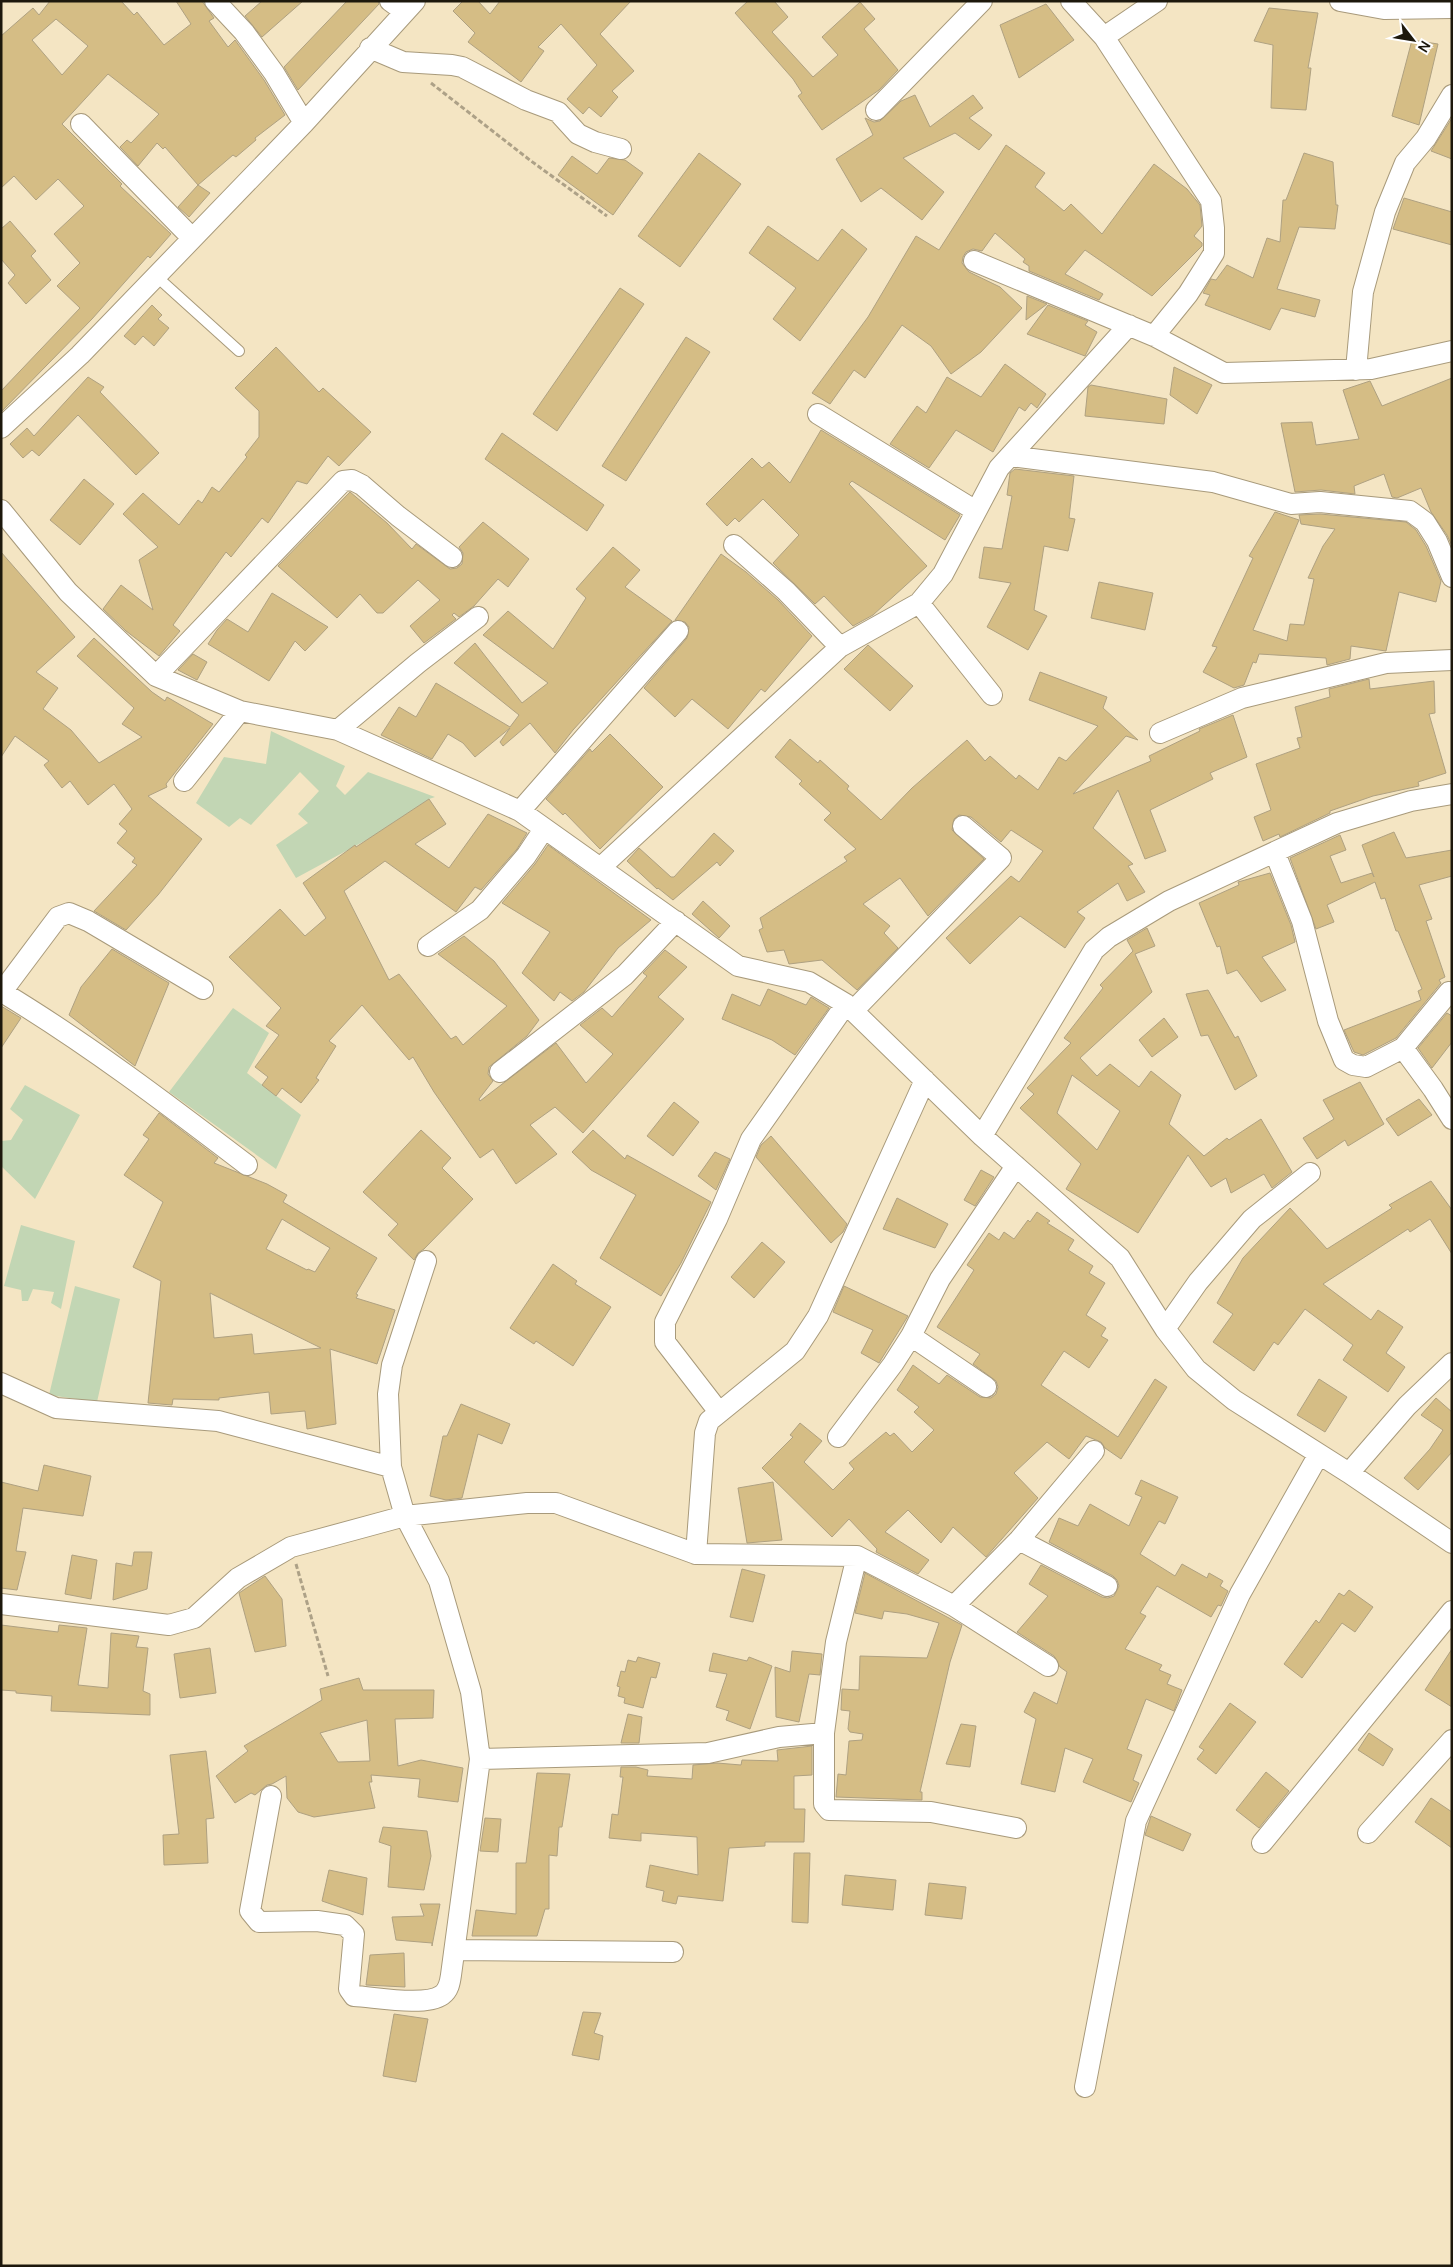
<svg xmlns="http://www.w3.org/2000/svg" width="1453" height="2267" viewBox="0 0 1453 2267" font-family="Manrope,sans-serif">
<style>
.green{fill:#c2d6b4}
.building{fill:#d5bd85;stroke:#afa181;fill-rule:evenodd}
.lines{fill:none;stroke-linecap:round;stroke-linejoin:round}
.lane-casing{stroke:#a89a7b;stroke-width:12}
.street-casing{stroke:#a89a7b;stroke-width:22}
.path{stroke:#ada187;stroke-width:3;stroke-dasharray:5 2.5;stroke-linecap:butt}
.lane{stroke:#fff;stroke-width:10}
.street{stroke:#fff;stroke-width:20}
</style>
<rect width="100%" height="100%" fill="#f4e5c3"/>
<path class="green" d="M271 731 345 766 336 786 345 795 368 772 435 797 429 799 370 838 296 878 276 845 308 823 298 814 319 791 300 772 251 825 240 818 229 827 196 803 224 757 266 764Z
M233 1008 269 1033 247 1073 301 1115 276 1169 169 1092Z
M25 1085 80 1115 35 1199 1 1166V1141L11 1140 23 1120 10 1109Z
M21 1225 75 1241 61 1309 51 1303 54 1292 33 1289 28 1301H22L21 1290 4 1286Z
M75 1286 120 1299 97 1402 49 1395Z"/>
<path class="building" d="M50 1H121L134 15 137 12 164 45 191 24 176 1H202L214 18 209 21 228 47 235 40 264 80 285 115 255 138 256 140 236 157 233 155 198 185 165 147 163 149 157 143 138 166 120 147 127 140 131 143 159 114 108 74 62 124 122 184 120 186 171 234 150 258 148 256 92 319 1 412V391L80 308 57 286 80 263 54 234 84 206 58 179 36 200 14 176 1 188V36L33 8 39 15ZM56 19 88 46 62 75 32 40Z
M262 1H303L262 37 245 16Z
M347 1H378L379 4 298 90 284 67Z
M463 1H478L490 14 500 1H631L600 34 634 71 612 91 618 97 601 117 589 107 583 114 567 99 597 65 561 24 538 47 544 51 521 82 468 42 475 33 453 11Z
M748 1H774L788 17 772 32 813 77 838 55 822 37 860 2 875 19 864 29 898 70 879 90 822 130 798 96 802 93 793 79 735 13Z
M1046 4 1074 40 1019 78 1000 25Z
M1269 8 1318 13 1308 68H1311L1306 110 1271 108 1273 45 1254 41Z
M1412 40 1438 44 1419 125 1392 116Z
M915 95 930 127 973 95 983 108 969 118 992 135 979 150 955 133 903 158 944 192 922 220 881 188 861 202 836 159 873 135 865 118 874 122 880 121 901 101Z
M1452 118V159L1431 151Z
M1006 145 1045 173 1035 187 1064 211 1071 204 1102 234 1154 164 1187 189 1200 205 1202 226 1194 236 1202 243V246L1152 296 1085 250 1065 274 1103 294 1099 300 1029 271V266L1023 262 1025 259 995 233 982 251 973 249 966 252 963 257 962 263 969 272 1000 287 1022 308 981 352 951 374 931 346 902 325 865 378 854 370 830 404 812 393 868 317 916 236 939 250Z
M699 153 741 184 680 267 638 236Z
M1304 153 1333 162 1336 205H1338L1335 229 1299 227 1277 289 1320 300 1315 317 1281 308 1270 330 1205 305 1210 295 1203 293 1211 279 1216 280 1227 265 1253 278 1267 238 1280 242 1283 200H1286Z
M572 156 597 174 609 158 625 160 643 173 613 215 558 175Z
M198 185 210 193 189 217 178 207Z
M1404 198 1452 212V245L1393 229Z
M10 221 36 251 31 256 51 280 26 304 8 283 15 275 1 259V229Z
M768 226 818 261 842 229 867 249 800 341 773 319 796 288 749 253Z
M620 288 644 304 557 431 533 414Z
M1027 296 1047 304 1026 320Z
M152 305 162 315 158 319 169 328 154 346 143 336 135 345 124 336Z
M1048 305 1088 321 1085 325 1097 332 1085 356 1027 334Z
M686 337 710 352 626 481 602 466Z
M276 347 319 392 323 388 371 432 339 466 328 456 307 484 297 481 268 523 262 518 231 557 226 552 173 625 180 631 159 656 126 631 103 609 121 585 153 610 139 560 158 547 123 514 143 493 179 525 198 500 202 503 212 487 219 492 247 457 245 455 259 437V411L235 388Z
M1005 364 1046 394 1037 408 1031 403 1025 411 1019 407 993 452 956 430 929 468 890 444 917 406 926 413 947 377 981 397Z
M1174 367 1212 385 1197 414 1170 395Z
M88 377 104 387 100 392 159 453 136 475 78 415 39 456 32 450 23 458 10 444 27 428 34 436Z
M1452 378V546L1447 535 1431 512 1421 488 1397 498 1392 497 1384 474 1354 486 1355 494 1321 490 1295 492 1281 423 1312 422 1316 445 1359 439 1343 390 1370 381 1382 406Z
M1091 385 1167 399 1164 424 1085 416 1088 387Z
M821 430 960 515 945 540 852 481 849 484 927 566 873 615 853 626 824 596 815 604 773 563 799 535 763 499 739 522 735 518 727 526 706 504 752 458 762 468 769 462 790 483Z
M502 433 604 505 587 531 485 459Z
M1015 469 1074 476 1069 518 1075 519 1068 551 1044 546 1034 610 1047 616 1028 650 987 627 1011 583 979 578 984 547 1002 549 1012 496 1007 495 1010 473Z
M84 479 114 504 80 545 50 520Z
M350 492 387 523 412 549 416 544 450 569 457 568 462 564 463 553 459 547 483 522 529 559 508 587 498 579 474 606 459 617 454 613 452 615 456 619 424 643 410 626 440 600 418 580 383 613H377L360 594 337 618 278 566Z
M1275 512 1299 520 1253 630 1287 641 1290 624 1304 625 1314 579 1308 578 1323 546 1335 529 1301 524 1299 515 1320 514 1406 522 1416 530 1426 546 1441 581 1436 602 1399 592 1386 651 1351 646 1350 659 1327 665 1326 658 1259 654 1256 663 1253 662 1244 685 1234 688 1203 672 1217 647 1212 646 1253 558 1249 556Z
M613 547 640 570 625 587 672 621 573 730 555 753 530 723 503 746 500 742 510 728 475 757 463 743 448 734 432 759 381 735 399 707 416 717 436 683 510 727 519 715 454 663 475 643 522 703 548 683 483 635 508 611 553 649 586 598 576 589Z
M1 552 75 637 36 672 58 688 43 709 71 730 99 763 142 737 122 724 134 708 77 656 94 638 152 692 165 701 167 697 213 724 166 784 167 787 148 796 202 839 158 895 126 930 94 911 137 865 132 862 135 858 117 843 127 831 119 824 132 809 114 784 88 805 70 781 62 788 44 765 49 761 15 736 1 757Z
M721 554 746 572 778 600 812 636 765 692 761 689 728 729 692 699 675 717 644 688 687 638 689 627 685 622 675 620Z
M1099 582 1153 593 1145 630 1091 618Z
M272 593 328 627 305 651 295 641 269 681 208 644 217 630 227 619 248 632Z
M868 645 913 686 890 711 844 669Z
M193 654 207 662 197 680 178 670Z
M1040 672 1107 697 1103 708 1138 740 1126 736 1073 794 1151 761 1149 756 1200 731 1199 729 1233 715 1247 757 1210 773 1213 779 1150 810 1166 851 1145 859 1118 790 1093 828 1133 864 1128 866 1145 892 1127 901 1118 883 1077 912 1085 918 1065 948 1020 916 970 964 946 938 1011 876 1019 882 1043 851 1011 830 1001 842 971 817 959 815 954 819 952 830 984 859 928 916 900 878 863 904 890 926 884 933 898 948 857 990 822 960 789 964 784 950 767 952 759 930 763 928 760 918 847 861 844 857 856 849 824 820 831 813 799 784 802 781 775 757 790 739 818 763 820 760 849 786 847 789 881 820 912 788 967 740 985 761 990 756 1016 779 1019 775 1038 790 1059 757 1066 761 1098 726 1029 700Z
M1369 679 1370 689 1434 681 1435 713 1429 714 1446 773 1418 782 1419 786 1373 796 1330 811V813L1280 837 1279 834 1263 841 1254 817 1271 810 1256 764 1300 748 1297 738 1302 737 1295 707 1330 697 1329 689Z
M610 734 663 787 600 849 565 813 563 815 546 799 590 749 592 752Z
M429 799 446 824 415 844 449 868 488 814 527 833 517 849 481 890 475 887 456 912 385 861 344 891 389 980 399 974 451 1039 456 1036 463 1045 507 1006 438 954 464 936 494 961 539 1020 527 1036 489 1067 488 1074 493 1081 479 1099 480 1101 556 1043 586 1083 613 1054 580 1025 602 1008 612 1017 647 976 643 973 665 950 687 967 658 997 684 1019 583 1133 555 1107 530 1125 557 1154 516 1184 493 1149 480 1158 434 1092 413 1057 409 1060 362 1005 329 1041 336 1046 316 1078 319 1080 301 1103 282 1088 276 1096 262 1085 268 1077 255 1067 279 1035 266 1026 281 1008 229 957 280 909 305 936 326 918 303 883 355 845 356 847Z
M1394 832 1406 858 1452 850V876L1419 885 1432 919 1426 921 1445 977 1439 980 1441 983 1396 1038 1363 1055 1354 1052 1344 1030 1421 1000 1418 991 1422 989 1398 931H1396L1385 898 1381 899 1375 882 1327 905 1334 922 1316 929 1290 858 1340 835 1346 850 1330 856 1341 883 1372 873 1374 877 1362 845Z
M714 833 734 851 720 866 717 862 673 900 658 888 657 889 627 861 639 848 671 877H674Z
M548 845 651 920 618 948 584 992 572 1001 560 992 554 1001 522 973 550 932 502 903 535 864Z
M1270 873 1291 925 1295 942 1262 957 1286 990 1261 1002 1237 970 1227 974 1220 946 1217 947 1199 903 1239 885 1238 882Z
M703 901 730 926 719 938 692 914Z
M1147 928 1155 946 1135 954 1152 992 1080 1058 1097 1076 1110 1064 1139 1087 1151 1071 1181 1095 1169 1124 1204 1156 1227 1138 1229 1140 1261 1119 1292 1172 1272 1188 1264 1174 1231 1193 1226 1178 1211 1187 1188 1155 1138 1233 1066 1189 1081 1164 1020 1108 1034 1094 1027 1088 1071 1043 1064 1038 1103 988 1100 985 1133 951 1127 940ZM1072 1075 1120 1111 1097 1150 1057 1113Z
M112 949 169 983 135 1066 69 1015 81 987Z
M768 989 806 1005 811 997 829 1008 795 1055 772 1040 722 1019 732 994 760 1006Z
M1208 990 1235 1038 1238 1036 1257 1076 1235 1090 1208 1035 1201 1036 1186 994Z
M1 1006 21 1018 1 1048Z
M1447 1013 1452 1016V1042L1432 1068 1418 1048Z
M1164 1018 1178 1037 1152 1057 1139 1040Z
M1360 1082 1384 1124 1348 1146 1345 1140 1317 1159 1303 1138 1334 1119 1323 1100Z
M1419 1099 1432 1115 1398 1136 1386 1119Z
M674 1102 699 1122 673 1156 647 1136Z
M159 1113 218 1158 214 1163 267 1184 287 1195 283 1202 377 1258 356 1294 358 1295 356 1298 395 1310 377 1364 330 1349 336 1424 307 1429 305 1411 271 1414 269 1392 219 1398V1400L173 1399 172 1405 148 1403 161 1281 133 1267 163 1202 124 1175 149 1139 143 1135ZM282 1219 330 1248 315 1272 308 1269 307 1270 266 1249ZM210 1293 250 1313 321 1348 254 1354 252 1334 214 1338Z
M421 1130 451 1158 442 1168 473 1199 424 1249 418 1253 414 1260 388 1235 398 1224 363 1192Z
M593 1130 625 1159 627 1155 711 1202 681 1263 661 1296 600 1258 636 1195 591 1170 572 1152Z
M771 1136 847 1224 843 1232 831 1243 756 1157 761 1145Z
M715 1152 730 1159 716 1190 698 1176Z
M981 1170 994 1177 975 1206 964 1200Z
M1431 1181 1452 1210V1254L1430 1219 1410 1232 1408 1229 1323 1284 1371 1320 1378 1310 1403 1327 1386 1353 1405 1367 1388 1392 1343 1360 1353 1345 1305 1309 1278 1345 1274 1342 1254 1371 1213 1342 1233 1314 1217 1303 1243 1258 1290 1208 1327 1249 1392 1208 1389 1205Z
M897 1198 948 1224 935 1248 883 1229Z
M1037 1212 1050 1221 1047 1223 1074 1240 1068 1250 1093 1266 1089 1273 1105 1283 1086 1315 1106 1328 1101 1336 1108 1340 1089 1368 1064 1351 1041 1385 1118 1437 1155 1379 1167 1387 1121 1459 1105 1448 1101 1442 1086 1436 1069 1459 1047 1442 1014 1473 1038 1498 986 1557 953 1527 941 1543 908 1510 885 1532 929 1560 918 1574 876 1552 877 1549 849 1519 832 1537 762 1468 793 1437 790 1435 800 1423 822 1441 804 1462 833 1490 854 1469 849 1463 886 1432 890 1436 894 1433 912 1452 934 1430 914 1412 919 1407 897 1390 913 1365 939 1384 947 1375 980 1397 991 1398 996 1394 998 1387 996 1381 973 1364 980 1354 937 1327 974 1270 967 1265 989 1233 999 1240 1004 1232 1014 1239 1028 1220 1030 1222Z
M762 1242 785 1262 754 1298 731 1277Z
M553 1264 577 1281 575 1284 611 1307 573 1366 536 1341 534 1344 510 1328Z
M844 1286 908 1316 879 1363 861 1353 873 1330 833 1312Z
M1319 1379 1347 1397 1325 1432 1297 1415Z
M1436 1398 1452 1412V1452L1418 1490 1404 1478 1430 1449 1443 1430 1421 1415Z
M461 1404 510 1424 502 1444 478 1434 462 1498 446 1500 430 1496 443 1436H447Z
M44 1465 91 1476 83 1516 23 1508 16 1551 26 1552 17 1590 1 1588V1482L38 1491Z
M1141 1480 1178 1497 1165 1524 1159 1521 1140 1554 1175 1576 1182 1564 1207 1578 1209 1573 1223 1581 1220 1586 1228 1591 1221 1606 1218 1605 1211 1617 1157 1586 1140 1613 1146 1616 1125 1649 1162 1665 1159 1670 1171 1675 1167 1684 1182 1690 1174 1711 1146 1699 1127 1749 1142 1755 1133 1780 1139 1783 1131 1802 1083 1782 1093 1759 1065 1748 1055 1792 1021 1784 1036 1719 1024 1712 1034 1692 1057 1704 1067 1672 1060 1667 1054 1656 1017 1632 1048 1596 1029 1584 1041 1565 1102 1597 1108 1598 1114 1596 1119 1586 1117 1580 1113 1576 1049 1542 1059 1518 1078 1526 1090 1504 1129 1526 1142 1497 1135 1494Z
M773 1482 782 1540 747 1543 738 1488Z
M134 1552H152L147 1589 113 1600 116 1563 132 1566Z
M72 1555 97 1560 91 1599 65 1594Z
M742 1569 765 1575 753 1622 730 1617Z
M865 1573 962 1625 950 1662 920 1792H922V1800L836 1797 838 1774 846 1775 849 1741 862 1740 863 1734 850 1732 848 1729 850 1711 841 1710 842 1689 859 1690 860 1656 927 1658 939 1623 907 1614 884 1611 882 1619 855 1613Z
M265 1576 282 1599 286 1646 255 1652 239 1593Z
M1349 1590 1373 1607 1355 1632 1342 1623 1302 1678 1284 1664 1316 1620 1319 1623 1339 1593 1344 1596Z
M1 1625 58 1632 59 1625 87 1628 78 1685 108 1688 111 1633 139 1636 136 1647 148 1648 143 1691 150 1694V1715L51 1711 52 1696 16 1693V1691L1 1690Z
M210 1648 216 1693 180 1698 174 1654Z
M1452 1649V1707L1425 1690Z
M792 1651 822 1654 820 1675 809 1674 799 1722 776 1717 775 1667 790 1672Z
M713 1653 747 1661 749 1657 772 1666 750 1729 726 1720 729 1711 716 1707 727 1674 709 1671Z
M638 1657 660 1663 656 1678 651 1677 643 1708 624 1703 625 1698 618 1696 620 1687 617 1686 621 1671 625 1672 628 1660 636 1662Z
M359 1678 363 1690H434L433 1718 395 1719 398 1766 421 1760 463 1768 458 1802 418 1797 420 1779 371 1775 372 1782H369L375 1808 314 1817 298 1812 287 1798 286 1776 272 1784 267 1785 255 1795 251 1793 235 1803 216 1776 248 1751 244 1746 322 1700 320 1689ZM367 1720 370 1761 338 1762 320 1733Z
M1230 1703 1256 1722 1216 1774 1197 1759 1204 1750 1199 1747Z
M628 1714 642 1717 639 1743H621Z
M961 1724 976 1726 970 1767 946 1764Z
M1369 1733 1393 1749 1383 1766 1358 1750Z
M812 1746V1775L794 1776V1809H805L804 1842H765V1846L729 1848 723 1901 678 1896 676 1904 662 1901 664 1891 646 1887 650 1865 698 1875 697 1837 641 1833V1841L609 1838 612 1814 618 1815 623 1777H620L621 1767H636L648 1770 647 1776 692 1779 693 1765 717 1763 741 1765 742 1760 778 1761 777 1750Z
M206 1751 214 1818 206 1819 208 1863 164 1865 163 1835 179 1834 170 1755Z
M1266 1772 1289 1791 1259 1828 1236 1810Z
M537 1773 570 1774 562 1827H559L557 1856 549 1855V1909H545L537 1936H472L476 1910 516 1914V1863H526Z
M1431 1798 1452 1812V1848L1415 1822Z
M1151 1816 1191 1834 1183 1851 1145 1835Z
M485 1818 501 1819 498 1852 480 1851Z
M383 1827 427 1831 431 1856 424 1890 388 1887 391 1846 379 1842Z
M794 1853H810L808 1923 792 1922Z
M329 1870 367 1878 363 1915 322 1901Z
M845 1875 896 1880 893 1910 842 1905Z
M929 1883 966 1887 962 1919 925 1915Z
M420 1904H440L432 1946V1943L396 1940 392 1917 424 1916Z
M404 1953 405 1987 366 1985 370 1955Z
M583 2012 601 2013 594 2033 603 2036 599 2060 572 2055Z
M394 2014 428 2019 416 2082 383 2076Z"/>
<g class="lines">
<g class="lane-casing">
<path id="lane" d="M156 276 239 351"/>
</g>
<g class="street-casing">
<path id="street" d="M215 1 244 32 274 73 304 123
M390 1 405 12
M1071 1 1104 37 1211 201 1214 228V253L1188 294 1154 336
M1340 1 1384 9 1452 8
M1104 37 1157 1
M370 48 403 62 452 65 462 67 526 100 558 112 578 134 595 142 621 149
M876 110 982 1
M81 124 192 238
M974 261 1154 336 1224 373 1371 369 1452 351
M1356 370 1363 292 1385 212 1405 163 1426 138 1452 95
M818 414 976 511
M1 428 80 355 304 123 415 1
M1010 456 1213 482 1291 504 1320 502 1410 511 1425 522 1437 541 1452 577
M1 510 68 592 156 676 240 711 338 730 520 811 738 966 809 982 846 1004 982 1136 1120 1258 1165 1329 1196 1369 1234 1400 1349 1473 1452 1543
M734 545 786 591 840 647
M919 603 992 695
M156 676 343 481 352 480 362 485 398 516 452 557
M338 730 418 663 478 617
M1160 733 1242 698 1386 663 1452 660
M184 781 240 711
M520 811 678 631
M1275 853 1302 921 1328 1021 1344 1060 1353 1065 1366 1067 1403 1048 1449 992
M600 868 840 647 919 603 943 574 999 468 1129 325
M428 946 480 910 526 856 544 829
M2 992C88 1044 167 1104 247 1165
M1 993 58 917 69 913 88 921 203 989
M853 1011 1001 858 963 826
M1403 1048 1433 1089 1452 1119
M500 1072 625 975 676 921
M982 1136 1094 950 1109 937 1169 901 1337 823 1411 801 1452 794
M1165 1329 1198 1282 1252 1219 1310 1173
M911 1336 986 1387
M1 1383 56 1408 218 1421 391 1467
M719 1412 665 1342V1322L717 1219 751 1139 846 1004
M838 1437 893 1364 911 1336 940 1279 1016 1166
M1349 1473 1407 1406 1452 1363
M1019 1540 1107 1586
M696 1554 705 1433 709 1421 795 1351 818 1316 925 1080
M857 1556 836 1642 824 1733V1804L829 1810 931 1812 1016 1828
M1 1604 169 1625 194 1618 238 1578 291 1547 405 1516 527 1503H556L696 1554 857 1556 954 1606 1048 1666
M954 1606 1019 1540 1094 1451
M480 1759 708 1753 779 1737 824 1733
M271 1796 250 1911 259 1922 317 1921 345 1925 354 1934 349 1989 354 1996C375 1997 425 2007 442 1995 449 1990 450 1982 451 1975L480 1759 471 1692 439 1581 405 1516 391 1467 388 1394 392 1365 426 1261
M1368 1833 1452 1740
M1262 1843 1452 1611
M455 1950 673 1952
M1085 2087 1136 1821 1240 1594 1319 1454"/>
</g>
<path class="path" d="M431 83 531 161 607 216
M296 1564 328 1676"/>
<use href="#lane" class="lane"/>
<use href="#street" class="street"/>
</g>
<rect width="1453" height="2267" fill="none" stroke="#1d180c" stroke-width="5"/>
<g transform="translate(1413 40) rotate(121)" stroke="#ffffff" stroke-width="4" paint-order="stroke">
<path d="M0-4L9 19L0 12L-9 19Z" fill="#1d180c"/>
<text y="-8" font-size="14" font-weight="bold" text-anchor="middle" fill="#1d180c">N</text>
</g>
</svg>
